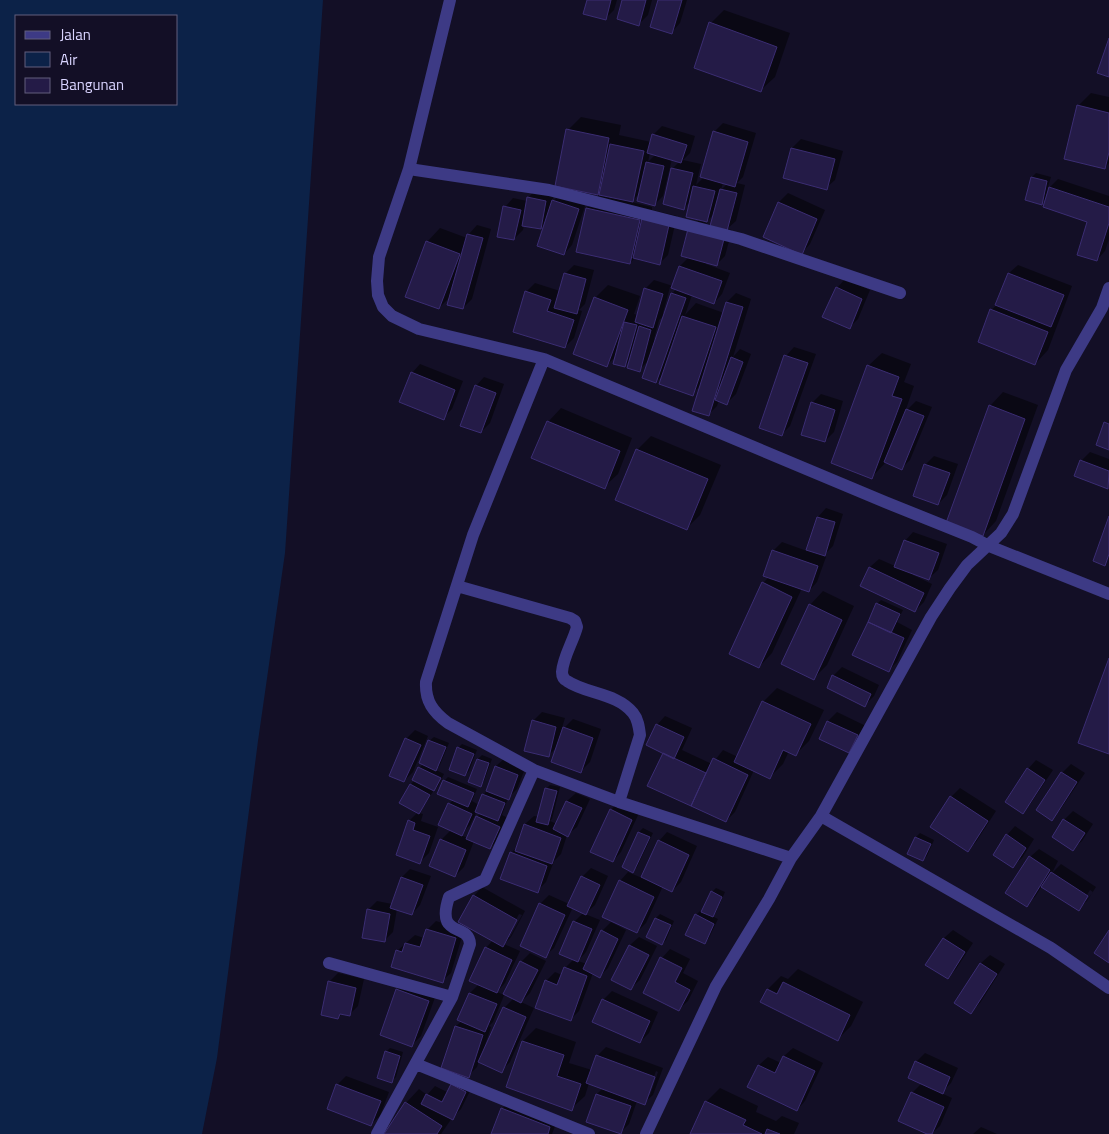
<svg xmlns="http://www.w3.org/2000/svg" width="1109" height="1134" viewBox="0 0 1109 1134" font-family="'Titillium Web',sans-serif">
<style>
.water{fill:#0c2248;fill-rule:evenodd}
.shadow{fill:#0007;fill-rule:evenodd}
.building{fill:#241b47;stroke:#3b2d73}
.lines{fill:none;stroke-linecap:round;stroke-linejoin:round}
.street{stroke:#3d3a85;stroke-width:12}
</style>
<rect width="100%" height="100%" fill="#130f26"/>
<path class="water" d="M0 0H323L285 553 258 741 217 1058 202 1134H0ZM16 16H176V104H16Z"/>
<path class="shadow" d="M589 0H617L614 10 605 19Z
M624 0H652L648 15 639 24Z
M659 0H687L680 23 672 32Z
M724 10 790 33 775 77 761 90 711 23Z
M1091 93 1109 97V163L1105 168 1078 106Z
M581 117 621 125 619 135 651 142 653 135 662 126 695 136 690 153 683 160 701 164 696 185 704 177 714 132 723 123 756 133 743 177 737 183 745 185 736 221 727 229 732 230 725 256 716 265 706 262V264L730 273 722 294 714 303 692 295 685 315 696 303 724 313 727 302 736 293 751 299 733 357 740 349 751 354 736 394 727 403 719 400 717 406 708 415 701 385 692 394 663 375 656 382 649 360 639 370 631 359 625 366 616 356 607 365 595 298 608 285 640 296 634 314 638 315 645 289 654 280 673 286 680 266 689 257 690 230 700 219 691 201 684 208 672 169 680 161 672 159 663 196 655 204 640 193 631 202 652 207V210L677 216 668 255 659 264 635 258 630 263 587 208 601 194V189L597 193 568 130ZM650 152 656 154 648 162ZM723 182 727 184 721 190ZM715 213 712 225 705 223ZM670 287 676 289 672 294 665 314 663 313ZM665 315 656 340 654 339 659 320Z
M801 139 843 151 835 180 826 188 784 177 792 148Z
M1036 173 1051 177 1047 190 1058 179 1109 196V239L1105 251 1097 260 1089 221 1047 198 1041 203 1032 177Z
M536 189 554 192 553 201 562 192 587 200 572 245 564 254 546 223 541 228 524 225 523 230 514 239 505 207 513 198 527 201 528 198Z
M788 193 825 210 810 244 802 253 764 236 779 202Z
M477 225 491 229 472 299 463 308 451 296 439 308 427 242 440 228 467 238 469 234Z
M574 265 594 270 585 304 579 310 582 311 574 338 565 347 526 292 535 283 560 291 565 274Z
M1018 265 1072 286 1048 350 1035 364 991 310 997 305 1009 273Z
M845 279 870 290 858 319 849 328 837 288Z
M794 347 816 354 790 426 781 435 786 356Z
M882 353 911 364 904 382 914 386 905 412 916 401 932 407 910 460 902 468 886 462 872 477 868 366Z
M420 364 463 381 452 409 443 418 412 373Z
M484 377 504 384 490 423 481 432 476 386Z
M1003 392 1038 405 996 521 983 535 990 406Z
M821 394 843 401 834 432 825 441 812 403Z
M561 408 632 438 618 474 604 487 548 422Z
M651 436 721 465 700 515 687 528 617 499 637 450Z
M1090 452 1109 459V486L1108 487 1081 461Z
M934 456 958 464 947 495 938 504 925 465Z
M826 508 843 514 833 546 823 556 826 557 817 582 809 591 802 588 772 653 759 667 763 583 769 577 773 551 782 542 807 551 818 517Z
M913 532 947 544 938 570 929 578 914 573 913 575 932 584 924 602 915 611 862 585 870 567 879 559 895 566 905 541Z
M823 591 854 606 827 665 814 678 810 605Z
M881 600 903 610 897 622 912 630 897 662 888 671 877 604Z
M842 667 879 685 874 696 865 705 833 676Z
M777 688 824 710 809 741 796 754 789 751 783 764 770 777 754 770 735 812 726 821 649 785 664 753 657 725 665 716 692 728 682 750 712 764 723 750 738 757 763 702Z
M542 712 565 718 561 731 573 719 601 729 590 762 581 771 557 747 548 756 533 721Z
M837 712 866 726 858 743 849 752 820 739 828 721Z
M415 730 428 736 413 772 404 781 406 739Z
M434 737 449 743 440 765 436 770 444 774 438 786 434 790 419 813 423 814 421 821 438 827 429 853 420 862 409 821 418 812 401 803 411 784 415 780 419 768 423 764 429 741Z
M462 744 477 750 469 771 465 775 458 748Z
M482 755 492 759 484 781 480 785 470 782 478 759Z
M505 758 526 766 517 789 508 798 502 815 508 818 499 839 490 848 474 841 464 867 455 876 441 840 451 830 449 804 453 800 444 781 448 777 477 789 472 801 479 805 483 795 487 791 496 766ZM477 811 481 813 475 819 468 838 460 835 470 825Z
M1036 760 1053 770 1031 803 1023 812 1028 769Z
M1071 764 1085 773 1060 810 1051 819 1037 810 1062 773Z
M550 785 560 787 552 819 550 821 557 824 567 801 576 793 590 799 577 827 567 835 561 854 554 861 546 882 537 891 511 853 518 846 525 824 534 816 539 817 546 789Z
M960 788 996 811 976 842 968 850 932 827 951 797Z
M619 801 640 811 621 852 613 861 611 810Z
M1073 811 1093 824 1082 841 1073 849 1064 820Z
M1015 826 1034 839 1022 858 1013 866 1007 835Z
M643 828 653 833 637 867 633 871 624 867 639 832Z
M667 832 697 846 681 882 672 891 663 886 646 923 637 932 620 881 628 872 642 878 659 841Z
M920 833 934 840 927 856 923 860 909 853 916 837Z
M1039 849 1058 861 1052 873 1061 864 1096 887 1087 901 1078 909 1042 886 1035 897 1026 905 1030 857ZM1090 890 1093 892 1086 901H1083Z
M591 868 608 876 595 905 585 914 600 920 586 952 578 961 587 964 602 931 611 922 626 930 608 968 600 976 593 973 579 1011 570 1020 546 981 555 972 562 975 565 968 574 959V922L584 912 573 907 554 948 545 956 540 904 549 895 569 904 582 877Z
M410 869 431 876 420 905 412 914 397 909 393 932 384 941 368 910 377 901 392 904 402 877Z
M482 887 525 911 511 937 504 944 520 951 505 983 497 992 504 995 521 962 530 953 546 961 530 993 521 1002 534 1008 510 1062 501 1071 479 1061 477 1067 468 1076 442 1067 456 1026 462 1021 459 1020 470 993 479 984 486 948 493 940 474 896ZM519 914 522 915 510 937H507ZM505 993 514 998 504 1008 485 1051H483L491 1027 489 1026 493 1022Z
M716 888 725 892 716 912 712 916 718 919 709 938 705 942 696 915 700 911 703 912 712 892Z
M660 914 674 921 666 940 662 944 647 937 656 918Z
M436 921 464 930 451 973 442 981 397 951 415 935 424 938 427 930Z
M953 930 973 943 956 969 948 977 927 964 944 938Z
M639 937 657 946 640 980 631 988 613 979 630 945Z
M670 949 690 959 683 973 698 981 688 1001 679 1009 662 958Z
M990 955 1005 964 980 1003 971 1012 956 1002 981 963Z
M798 969 863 1002 851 1026 838 1039 762 1002 768 989 781 976 788 979Z
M338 973 364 979 358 1006 349 1015 343 1013 338 1018 329 982Z
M406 981 437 992 421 1036 412 1045 382 1034 398 989Z
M612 991 658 1012 649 1033 640 1042 603 1000Z
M536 1028 576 1042 569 1063 592 1070 597 1056 606 1047 663 1068 653 1095 644 1103 637 1101 629 1124 620 1133 588 1121 597 1094 603 1088 589 1083 585 1096 571 1109 523 1041ZM656 1071 658 1072 650 1095H647Z
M390 1048 403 1052 396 1077 392 1081 386 1052Z
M793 1048 823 1063 805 1101 797 1110 749 1087 759 1065 768 1057 781 1063 784 1056Z
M925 1053 958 1068 951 1083 941 1093 952 1098 940 1126 931 1134 912 1093 922 1083 916 1062Z
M346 1076 389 1092 380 1116 371 1124 337 1085Z
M474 1083 461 1109 452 1118 441 1134H385L406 1103 419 1089 427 1095 435 1086 449 1093 452 1085Z
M720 1088 758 1106 756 1112 776 1121 782 1116 799 1123 794 1134H692L706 1102Z
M511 1100 558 1119 552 1134H493L502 1109Z
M981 1127 997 1134H973Z"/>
<path class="building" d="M587 0H611L606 20 583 14Z
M622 0H646L639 26 617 19Z
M658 0H682L672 34 650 27Z
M709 22 777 47 761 92 694 68Z
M1109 38V77L1097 73Z
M1077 105 1109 113V152L1105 169 1064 159Z
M566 129 609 138 598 195 555 186Z
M713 131 748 142 735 187 700 177Z
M652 134 687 145 681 163 647 153Z
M610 144 644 151 633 202 599 195Z
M791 148 835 159 827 190 783 178Z
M646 162 664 166 655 206 637 201Z
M671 168 693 173 684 210 663 204Z
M1031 177 1047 181 1042 205 1025 200Z
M693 186 715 191 707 222 686 217Z
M1049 187 1109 207V223L1097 261 1077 255 1087 222 1043 207Z
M720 189 737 193 727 231 710 226Z
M527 197 546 201 541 229 522 226Z
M552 200 579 209 564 255 537 246Z
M778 202 817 219 802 255 763 237Z
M503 206 521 210 514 240 497 237Z
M586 208 640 220 630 264 576 252Z
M642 218 669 225 660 265 633 258Z
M688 229 724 239 717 266 681 256Z
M467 234 483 238 463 309 447 305Z
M426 241 460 254 439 309 405 297Z
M679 266 722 281 714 304 671 288Z
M564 273 586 279 577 314 554 308Z
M1008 273 1064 295 1051 327 995 305Z
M836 287 862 299 850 329 822 317Z
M644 288 663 294 653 328 635 322Z
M525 291 551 300 547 311 574 320 565 348 513 332Z
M671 293 686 298 656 383 642 378Z
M594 297 628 310 607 367 573 354Z
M726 302 743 307 709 416 692 411Z
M990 309 1048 332 1035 365 978 342Z
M682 316 716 327 693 396 659 384Z
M624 322 637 325 625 367 613 364Z
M639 326 651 330 640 372 627 368Z
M784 355 808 363 782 436 759 428Z
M731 357 743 362 727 405 715 400Z
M867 365 899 377 892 396 902 399 872 479 831 463Z
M411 372 455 390 444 420 399 402Z
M475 385 496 393 481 433 460 426Z
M811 402 835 410 825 442 801 435Z
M989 405 1025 419 983 536 946 523Z
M906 409 924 416 902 470 884 462Z
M547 421 620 451 605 489 531 458Z
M1104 422 1109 424V450L1096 445Z
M636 449 708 479 687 530 615 500Z
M1080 460 1109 471 1108 489 1074 476Z
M924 464 950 473 938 505 913 496Z
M1109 516V554L1105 566 1093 561Z
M817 517 835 522 825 556 806 550Z
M904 540 939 553 929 580 894 567Z
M772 550 818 566 809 592 763 576Z
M869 567 924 593 915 612 860 586Z
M762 582 792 597 759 668 729 654Z
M876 603 900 614 891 633 868 622Z
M809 604 842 620 814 680 781 664Z
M868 622 904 638 889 672 852 655Z
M1109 658V754L1078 743Z
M832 675 871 694 865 707 827 688Z
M762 701 811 724 796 756 783 750 770 779 734 762Z
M532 720 556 727 549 757 524 751Z
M827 721 858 735 849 753 819 739Z
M656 724 684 737 674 759 646 745Z
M563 727 593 738 581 773 551 762Z
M405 738 421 745 404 782 389 776Z
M428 740 446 747 436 771 419 763Z
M457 747 474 754 465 776 449 770Z
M663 753 706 773 691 806 647 786Z
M713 758 748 775 726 822 691 806Z
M477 759 489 763 481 787 468 782Z
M495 766 518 775 509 800 486 791Z
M418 767 441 778 434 791 412 780Z
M1027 768 1045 780 1023 814 1005 802Z
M1061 772 1077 782 1052 821 1036 810Z
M443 780 474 793 468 807 437 794Z
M410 784 430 795 419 814 399 803Z
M545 788 557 791 548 825 536 822Z
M482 794 505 803 498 821 475 812Z
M950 796 988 821 968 852 930 827Z
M566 801 582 808 568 837 553 829Z
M448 803 472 814 462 836 438 825Z
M610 809 632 820 613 862 590 852Z
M476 816 500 827 490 849 466 839Z
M1063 819 1085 833 1073 851 1052 837Z
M408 820 415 823 413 830 430 836 420 864 396 855Z
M524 824 561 838 552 864 515 851Z
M638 832 650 837 633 873 622 867Z
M1006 834 1026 848 1013 868 993 855Z
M915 837 931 844 923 861 907 854Z
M440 839 466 850 455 877 429 866Z
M658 840 689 855 672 892 641 877Z
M510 852 547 866 538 893 500 879Z
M1029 856 1050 870 1027 907 1005 893Z
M1051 872 1088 896 1079 911 1041 887Z
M581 876 600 885 586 915 567 906Z
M401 877 423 885 412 915 390 908Z
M619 880 654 897 637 933 602 917Z
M711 891 722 897 713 917 701 912Z
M473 895 517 920 503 947 458 922Z
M539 903 565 915 546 958 520 946Z
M367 909 390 914 385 942 362 938Z
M695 914 714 924 705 944 685 935Z
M655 918 671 925 662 945 646 937Z
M573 921 592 929 578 962 559 954Z
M426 929 456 938 443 983 391 967 396 950 402 952 405 943 420 947Z
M601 930 618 939 600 978 583 969Z
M1109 930V963L1094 953Z
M943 938 965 952 948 979 925 965Z
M629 945 649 955 631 990 611 980Z
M485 947 512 960 497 993 469 981Z
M660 957 682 968 675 982 690 990 679 1011 643 993Z
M520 961 538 970 521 1003 503 994Z
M980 963 997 974 971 1014 954 1003Z
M564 967 587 976 571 1021 535 1008 545 980 557 985Z
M328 981 356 988 350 1016 340 1014 338 1019 321 1015Z
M783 982 850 1015 838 1041 760 1002 767 989 777 994Z
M396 989 429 1001 412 1047 380 1035Z
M469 993 497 1004 485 1032 457 1020Z
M602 999 650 1021 640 1043 592 1022Z
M503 1007 526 1017 502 1073 478 1062Z
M455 1026 483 1035 469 1078 441 1068Z
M522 1041 564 1055 557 1076 581 1084 572 1111 506 1087Z
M385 1051 400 1056 392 1083 377 1078Z
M596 1055 655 1077 645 1105 586 1083Z
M783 1056 815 1071 797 1111 747 1087 758 1065 775 1073Z
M915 1061 950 1077 943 1094 908 1078Z
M336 1084 381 1101 371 1126 327 1109Z
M451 1084 466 1092 453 1120 421 1104 426 1094 442 1102Z
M911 1092 944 1107 932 1134H927L898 1121Z
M596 1094 631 1106 621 1134 586 1122Z
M705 1101 746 1120 743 1125 762 1134H690Z
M405 1102 442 1126 437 1134H384Z
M501 1108 550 1127 548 1134H491Z
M767 1129 780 1134H765Z"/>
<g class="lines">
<path class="street" d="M450 0 409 169 379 257 377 281 378 295 383 307 392 316 419 329 544 359 885 502 972 537 989 546 1109 594
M409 169 549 190 741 239 900 293
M544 359 473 535 426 682C425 701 433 712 448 723L534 770 619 802 791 858
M457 586 570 618 575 621 577 627C573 642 563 657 562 672 562 676 563 679 567 681 586 694 617 693 633 713 638 719 639 727 640 735L619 802
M821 816 1051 948 1109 988
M329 963 452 997
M416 1064 589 1134
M377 1134 452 997 470 944C469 922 435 939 449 897L485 880 534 770
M646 1134 716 986 769 899 791 858 821 816 931 617 950 588 967 565 1001 533 1013 514 1066 370 1102 308 1109 288"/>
</g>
<rect x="15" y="15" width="162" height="90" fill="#130f26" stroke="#625e7d"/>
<rect x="25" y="31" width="25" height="8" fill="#3d3a85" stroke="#625e7d"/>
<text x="60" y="40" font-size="15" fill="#d9d4ff">Jalan</text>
<rect x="25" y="52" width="25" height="15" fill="#0c2248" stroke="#625e7d"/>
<text x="60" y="65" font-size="15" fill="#d9d4ff">Air</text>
<rect x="25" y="78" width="25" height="15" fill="#241b47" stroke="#625e7d"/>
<text x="60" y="90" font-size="15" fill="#d9d4ff">Bangunan</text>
</svg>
